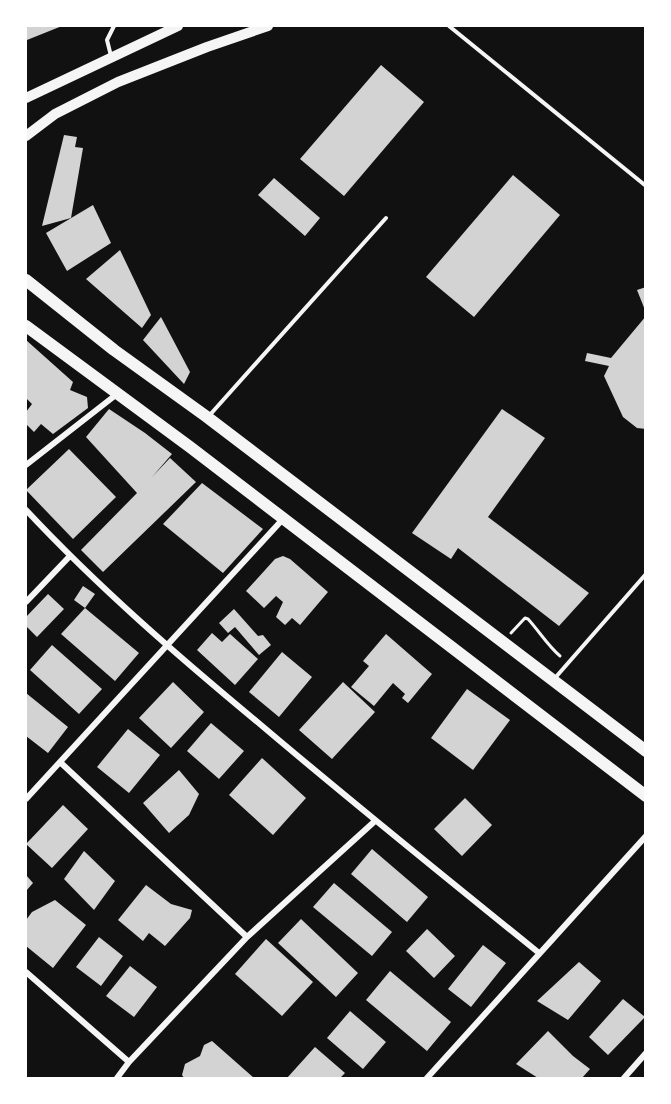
<svg xmlns="http://www.w3.org/2000/svg" width="671" height="1104" viewBox="0 0 671 1104" font-family="Helvetica,sans-serif">
<style>
.building{fill:#d3d3d3}
.lines{fill:none;stroke-linecap:round;stroke-linejoin:round}
.path{stroke:#f5f5f5;stroke-width:3}
.service{stroke:#f5f5f5;stroke-width:4}
.minor{stroke:#f5f5f5;stroke-width:6}
.secondary{stroke:#f5f5f5;stroke-width:10}
.primary{stroke:#f5f5f5;stroke-width:12}
</style>
<rect width="100%" height="100%" fill="#111"/>
<path class="building" d="M26 26H62L27 40Z
M381 65 424 102 344 196 300 159Z
M64 135 77 137 75 147 83 148 71 218 42 226Z
M513 175 560 215 474 317 426 277Z
M274 178 320 218 305 236 258 195Z
M93 205 111 243 67 271 46 233Z
M120 250 151 315 142 328 86 279Z
M646 287V310H645L637 290Z
M646 316V429L637 428 623 417 604 376 609 366 585 361 587 353 611 358Z
M161 317 190 372 184 384 143 340Z
M26 340 73 382 70 390 87 397 88 408 53 434 41 424 34 432 26 424V412L32 404 26 398Z
M109 409 145 433 172 454 152 477 170 458 196 482 103 572 81 550 137 493 86 437Z
M502 409 545 438 488 517 589 593 559 626 458 548 451 559 412 533Z
M69 449 116 497 73 539 26 490Z
M202 483 263 529 223 573 163 524Z
M283 556 290 559 328 592 300 625 292 618 285 625 276 617 283 602 276 596 264 608 246 591 275 559Z
M83 586 95 594 85 608 139 653 115 681 61 634 85 608 74 600Z
M48 594 64 609 37 637 26 626V617Z
M234 609 258 636 263 635 271 645 259 655 235 627 228 633 219 623Z
M212 633 222 642 230 634 258 659 235 685 197 650Z
M386 634 432 674 408 703 402 698 405 694 393 683 374 706 351 687 369 666 363 661Z
M52 645 102 689 79 714 30 670Z
M282 652 312 677 279 717 249 692Z
M173 682 204 712 171 748 139 718Z
M343 682 375 712 332 759 299 730Z
M467 689 510 720 473 770 431 738Z
M26 693 68 727 48 753 26 736Z
M211 723 244 751 219 779 187 751Z
M128 729 160 755 129 793 97 767Z
M262 758 306 798 273 835 229 795Z
M179 770 199 794 189 815 169 833 143 803Z
M465 798 492 825 462 856 434 829Z
M63 805 88 829 52 868 26 844Z
M372 849 428 897 407 922 351 874Z
M84 851 115 881 94 910 64 879Z
M26 875 33 883 26 891Z
M334 883 392 932 372 956 313 907Z
M146 885 171 904 192 910 190 918 165 946 149 933 143 941 118 920Z
M55 900 86 925 53 968 26 946V920L32 912Z
M301 919 358 973 336 997 278 943Z
M427 929 455 956 434 978 406 951Z
M99 937 123 956 101 986 76 967Z
M266 939 313 982 282 1016 235 974Z
M483 945 506 963 471 1007 448 989Z
M579 962 601 981 568 1020 537 1001Z
M130 966 157 987 134 1017 106 996Z
M390 971 451 1022 427 1051 366 1000Z
M623 999 645 1017 608 1055 589 1037Z
M350 1011 386 1042 363 1069 327 1038Z
M548 1031 573 1056 590 1069 582 1078H538L516 1064Z
M212 1041 254 1078H184L182 1075 185 1064 200 1056 204 1045Z
M315 1047 345 1073 340 1078H287Z"/>
<g class="lines">
<path class="path" d="M511 633 525 618 528 619C539 631 548 646 560 656"/>
<path class="service" d="M449 26 646 186
M111 56 107 40 114 26
M208 417 386 218
M555 678 646 574"/>
<path class="minor" d="M26 465 117 394
M26 510C99 588 179 657 261 725 353 803 446 878 539 953
M26 602 69 557
M60 762 247 937 129 1062 117 1078
M26 799 283 519
M247 937 375 821
M26 972 129 1062
M427 1078 646 836
M624 1078 646 1053"/>
<path class="secondary" d="M26 98 178 26
M26 136 55 114 118 82 207 47 268 26"/>
<path class="primary" d="M26 280 114 350 207 417 646 751
M26 326 190 447 646 796"/>
</g>
<rect width="671" height="1104" fill="none" stroke="#ffffff" stroke-width="54"/>
</svg>
